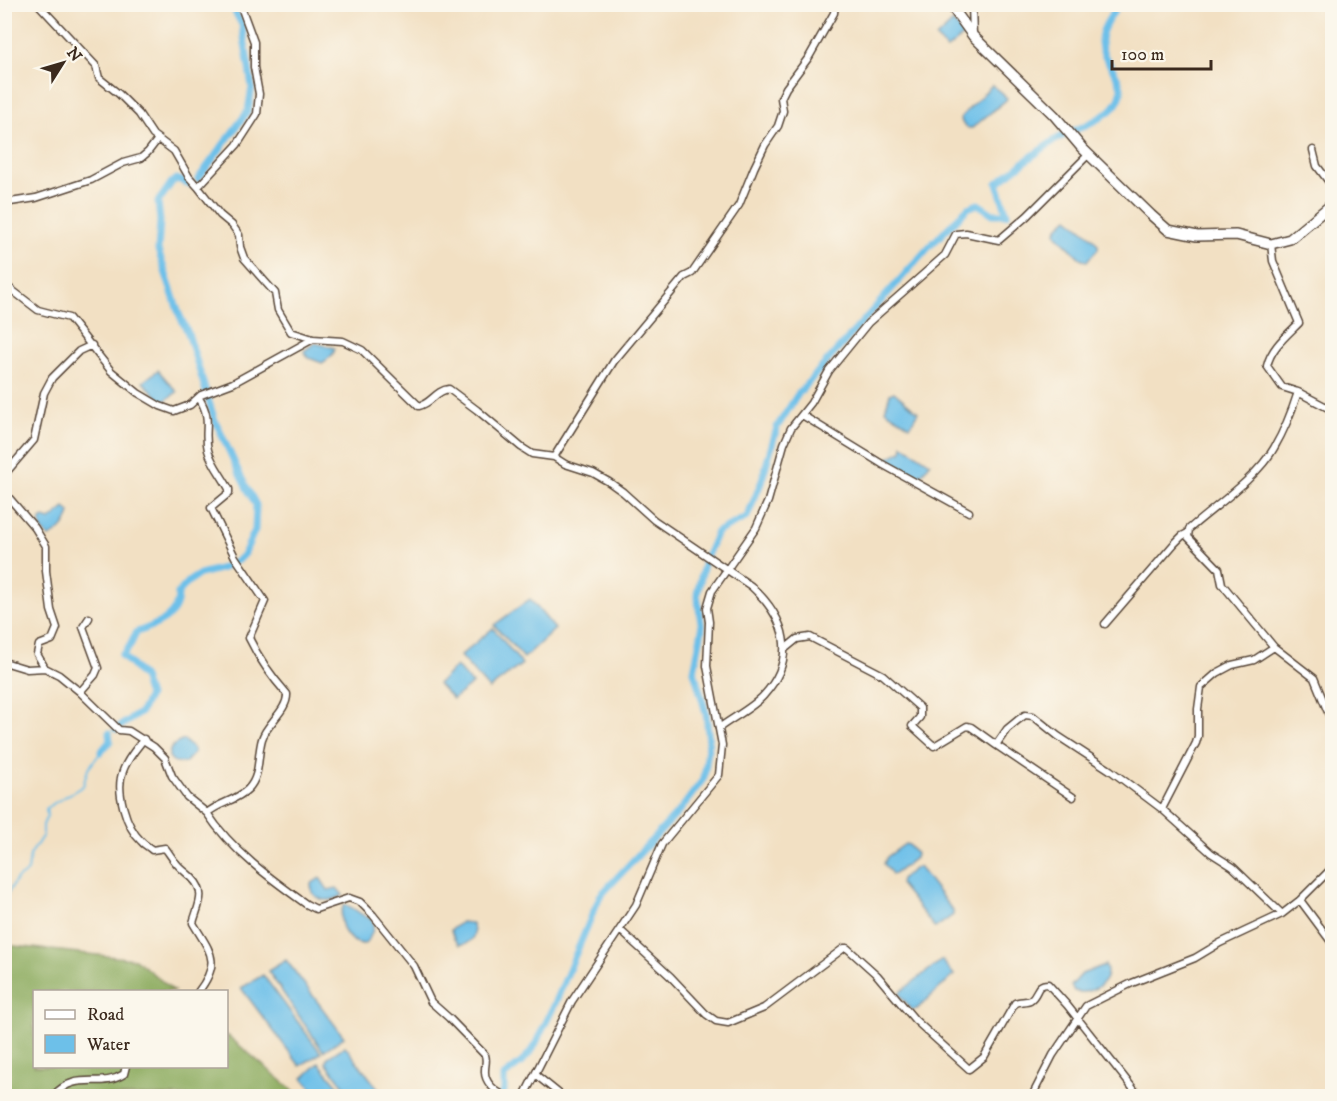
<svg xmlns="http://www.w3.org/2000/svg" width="1337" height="1101" viewBox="0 0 1337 1101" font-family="'IM FELL DW Pica',serif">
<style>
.forest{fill:#8cab5e;stroke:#646a3e;stroke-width:1.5}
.water{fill:#6dc0e9;stroke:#547584;stroke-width:1.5}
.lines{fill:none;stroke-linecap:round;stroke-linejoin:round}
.stream{stroke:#6dc0e9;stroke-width:2}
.canal{stroke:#6dc0e9;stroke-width:7}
.street-casing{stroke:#564537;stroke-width:9}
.secondary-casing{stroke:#564537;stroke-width:12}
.street{stroke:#fff;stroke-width:6}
.secondary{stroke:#fff;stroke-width:9}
</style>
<rect width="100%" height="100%" fill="#fbf7ec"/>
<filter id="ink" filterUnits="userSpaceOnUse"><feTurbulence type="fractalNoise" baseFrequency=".0167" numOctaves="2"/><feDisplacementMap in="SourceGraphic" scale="12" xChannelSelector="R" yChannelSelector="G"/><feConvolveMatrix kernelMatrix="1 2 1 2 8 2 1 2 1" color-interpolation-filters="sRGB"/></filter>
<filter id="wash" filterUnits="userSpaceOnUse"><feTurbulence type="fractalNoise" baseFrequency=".008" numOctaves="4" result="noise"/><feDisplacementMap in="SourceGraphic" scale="24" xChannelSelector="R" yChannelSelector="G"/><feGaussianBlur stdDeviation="1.35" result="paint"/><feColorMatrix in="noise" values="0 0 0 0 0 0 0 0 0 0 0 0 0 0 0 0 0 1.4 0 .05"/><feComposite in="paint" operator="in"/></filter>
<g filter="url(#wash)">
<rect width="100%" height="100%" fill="#f2e0c3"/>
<path class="forest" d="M5 945 135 959 174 991 34 992V1066H226L227 1035 300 1096H5Z"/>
<path class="water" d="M953 22 964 35 947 49 936 38Z
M992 85 1007 98 1006 100 972 128C964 129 961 123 961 117Z
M1068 218 1093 238 1098 245V249L1087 261 1082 260 1057 235 1056 232 1058 227Z
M315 343 335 348C335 354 327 360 322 363L309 358 305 354 304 351Z
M158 370 177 392 163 402 143 382Z
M894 392 918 412 910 426 885 410 890 394Z
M903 445 930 463 918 479 886 459 902 451Z
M65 508 70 512C68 523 59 533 49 537 43 533 39 528 41 520L44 518 50 520Z
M530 599 555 629 524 658 494 625Z
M493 628 522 664 489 689 460 656Z
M456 666 472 684 453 699 438 684Z
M184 740 194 750V753L185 763 174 762 169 757C169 746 175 744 184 740Z
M905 844 909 845 916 854 915 858 896 873 892 874 884 864 887 857Z
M917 867 920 868 953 911V915L935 928 900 884 901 879Z
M320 878 328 890 337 888 343 895C330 903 312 903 311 884Z
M344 905C355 906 360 917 371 918 376 926 372 937 364 944 345 943 336 921 344 905Z
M461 922 471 923C478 934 472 944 459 945L454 939 451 930Z
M286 960 344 1037 323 1051 268 971Z
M942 960 954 975 917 1009 912 1010 900 995V992Z
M1105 965C1114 983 1089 996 1074 991L1071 986 1082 974Z
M263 975 321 1053 300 1066 241 988Z
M345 1046 382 1094 383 1096H352L326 1063 327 1058Z
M319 1063 347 1096H318L303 1078Z"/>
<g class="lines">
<path class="stream" d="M4 905 7 894 17 879 28 871 30 855 43 835V825L47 816 46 808 83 786 88 769 101 752"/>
<path class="canal" d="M198 179 248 111 252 87 242 25 231 4
M116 729 141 712 149 696 143 677 122 655C132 647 131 641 137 632 157 625 179 617 178 593L189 581 200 574 223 568 238 560 244 554 255 530 256 505 241 477 214 418 188 333 179 314 158 250 160 221 158 202 172 182 177 179 189 184
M101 752 110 741 109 733
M500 1096 504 1091V1076L522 1062 533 1049 554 1006 600 896 681 809 704 778 709 742 706 713 694 671 702 630 697 594 705 560 717 532 747 517 761 483 777 427 798 394 929 247 968 208 978 204 993 214H1007L997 183C1017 168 1036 152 1057 139 1072 130 1101 121 1113 108 1137 83 1100 65 1101 41 1101 28 1112 15 1119 4"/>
</g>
</g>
<g filter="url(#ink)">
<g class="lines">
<g class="street-casing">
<path id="street" d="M38 4 96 66 99 78 119 94 139 114 153 135 174 151 189 177 198 187
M240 4 254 42V67L259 94 257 114 237 145 198 187 220 215 232 225 239 235 240 247 244 258 275 293 278 310 291 332 313 339
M972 4 973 35
M1313 150 1317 166 1332 186
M4 203 36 198 91 180 123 163 141 158 148 152 158 139
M1271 244 1273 261 1299 323C1286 336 1271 348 1267 366L1282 387 1298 392C1292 411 1284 431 1274 448 1257 478 1215 506 1189 529L1188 537 1219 569 1222 584 1274 647 1314 678 1332 722
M4 284 38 310 69 318 111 371 138 393 160 406 174 411 190 405 201 395 233 383 313 339 343 341 362 350 419 406C431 404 436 390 449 389L477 410 521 447 532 454 554 457 565 464 593 473 609 482 623 492 654 520 751 586C786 618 798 657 764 695 754 707 732 718 719 728
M1298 392 1332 410
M802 415 882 464 969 512
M554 457 614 361 684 277 692 273 739 205 754 168 765 145 778 126 783 111 781 98 786 88 809 57 834 13 835 4
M4 475 34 440 44 393 52 378 79 351 92 345
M4 492 35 528 46 546V571L51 610 57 628 52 640 39 645 37 654 45 668
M1105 624 1174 544 1182 536 1188 533
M786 648 797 639 810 637 883 675 920 708V717L912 726 934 746 967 726 971 727 996 745 1007 729 1018 720 1025 715 1033 716 1058 736 1110 770 1162 809 1211 853 1233 867 1282 914
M4 662 27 669 45 668 59 675 80 692 119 730 129 731 154 747 165 758 172 776 187 797 207 813C220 802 236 801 248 789 261 776 257 756 262 739 266 724 288 710 287 694 272 677 259 659 249 638L265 601 235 557 211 508 229 493V489C223 477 211 463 208 450 203 430 213 420 199 398
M80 692 95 675 98 668 83 627 89 618
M144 739C136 749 127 759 123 771 115 790 126 827 141 841 144 845 149 847 152 850L165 848C170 854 172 859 177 864 181 869 187 873 192 878 207 893 198 905 193 923 210 952 222 961 198 992
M996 745 1073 797
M1162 809 1196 743 1198 736V709L1201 687 1217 673 1232 665 1254 660 1274 647
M207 813C231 850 271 879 306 904L316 909 349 898 360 902 373 915 414 966 431 1002 449 1018 485 1055C487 1061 485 1064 485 1070 484 1082 495 1091 505 1096
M1300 900 1332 943
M620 930 671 977 706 1014 716 1021 728 1023 764 1008 844 948H847L877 975 915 1020 969 1069 984 1057 1015 1003C1019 1001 1026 1002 1030 1000 1039 994 1035 984 1048 984L1067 1005 1139 1096
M536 1075 562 1096
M53 1096C78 1069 99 1090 124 1074L126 1066
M524 1096 572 1001 636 905 662 844 719 775 722 745 707 666 709 622 707 608 712 591 756 528 768 501 784 444 791 428 811 403 829 371 868 323 945 255 956 234 966 233 999 240 1027 216 1089 154
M1032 1096 1053 1055 1086 1006 1132 983 1195 958 1220 943 1282 914 1300 900 1332 868"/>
</g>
<g class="secondary-casing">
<path id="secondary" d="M950 4 973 36 1054 115 1082 148 1151 215 1168 230 1197 236 1236 235 1271 244 1290 239 1332 204"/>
</g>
<use href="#street" class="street"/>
<use href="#secondary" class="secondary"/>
</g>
</g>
<rect width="1337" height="1101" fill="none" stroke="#fbf7ec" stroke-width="24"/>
<rect x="33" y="990" width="195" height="78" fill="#fbf7ec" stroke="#aea59a" stroke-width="1.5"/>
<rect x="45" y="1010" width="30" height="9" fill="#ffffff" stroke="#aea59a" stroke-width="1.5"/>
<text x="87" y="1020" font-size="18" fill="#3b2a1e">Road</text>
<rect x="45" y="1035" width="30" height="18" fill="#6dc0e9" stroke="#aea59a" stroke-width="1.5"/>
<text x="87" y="1050" font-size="18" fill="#3b2a1e">Water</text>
<g transform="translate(63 63) rotate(53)" stroke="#fbf7ec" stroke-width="4.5" paint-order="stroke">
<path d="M0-4.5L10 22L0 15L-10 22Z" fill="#3b2a1e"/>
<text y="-9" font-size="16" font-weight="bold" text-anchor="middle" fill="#3b2a1e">N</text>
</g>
<path d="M1112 60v9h99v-9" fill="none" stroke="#3b2a1e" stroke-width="3"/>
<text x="1121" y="60" font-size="18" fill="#3b2a1e" stroke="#fbf7ec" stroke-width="4.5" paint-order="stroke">100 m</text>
</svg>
